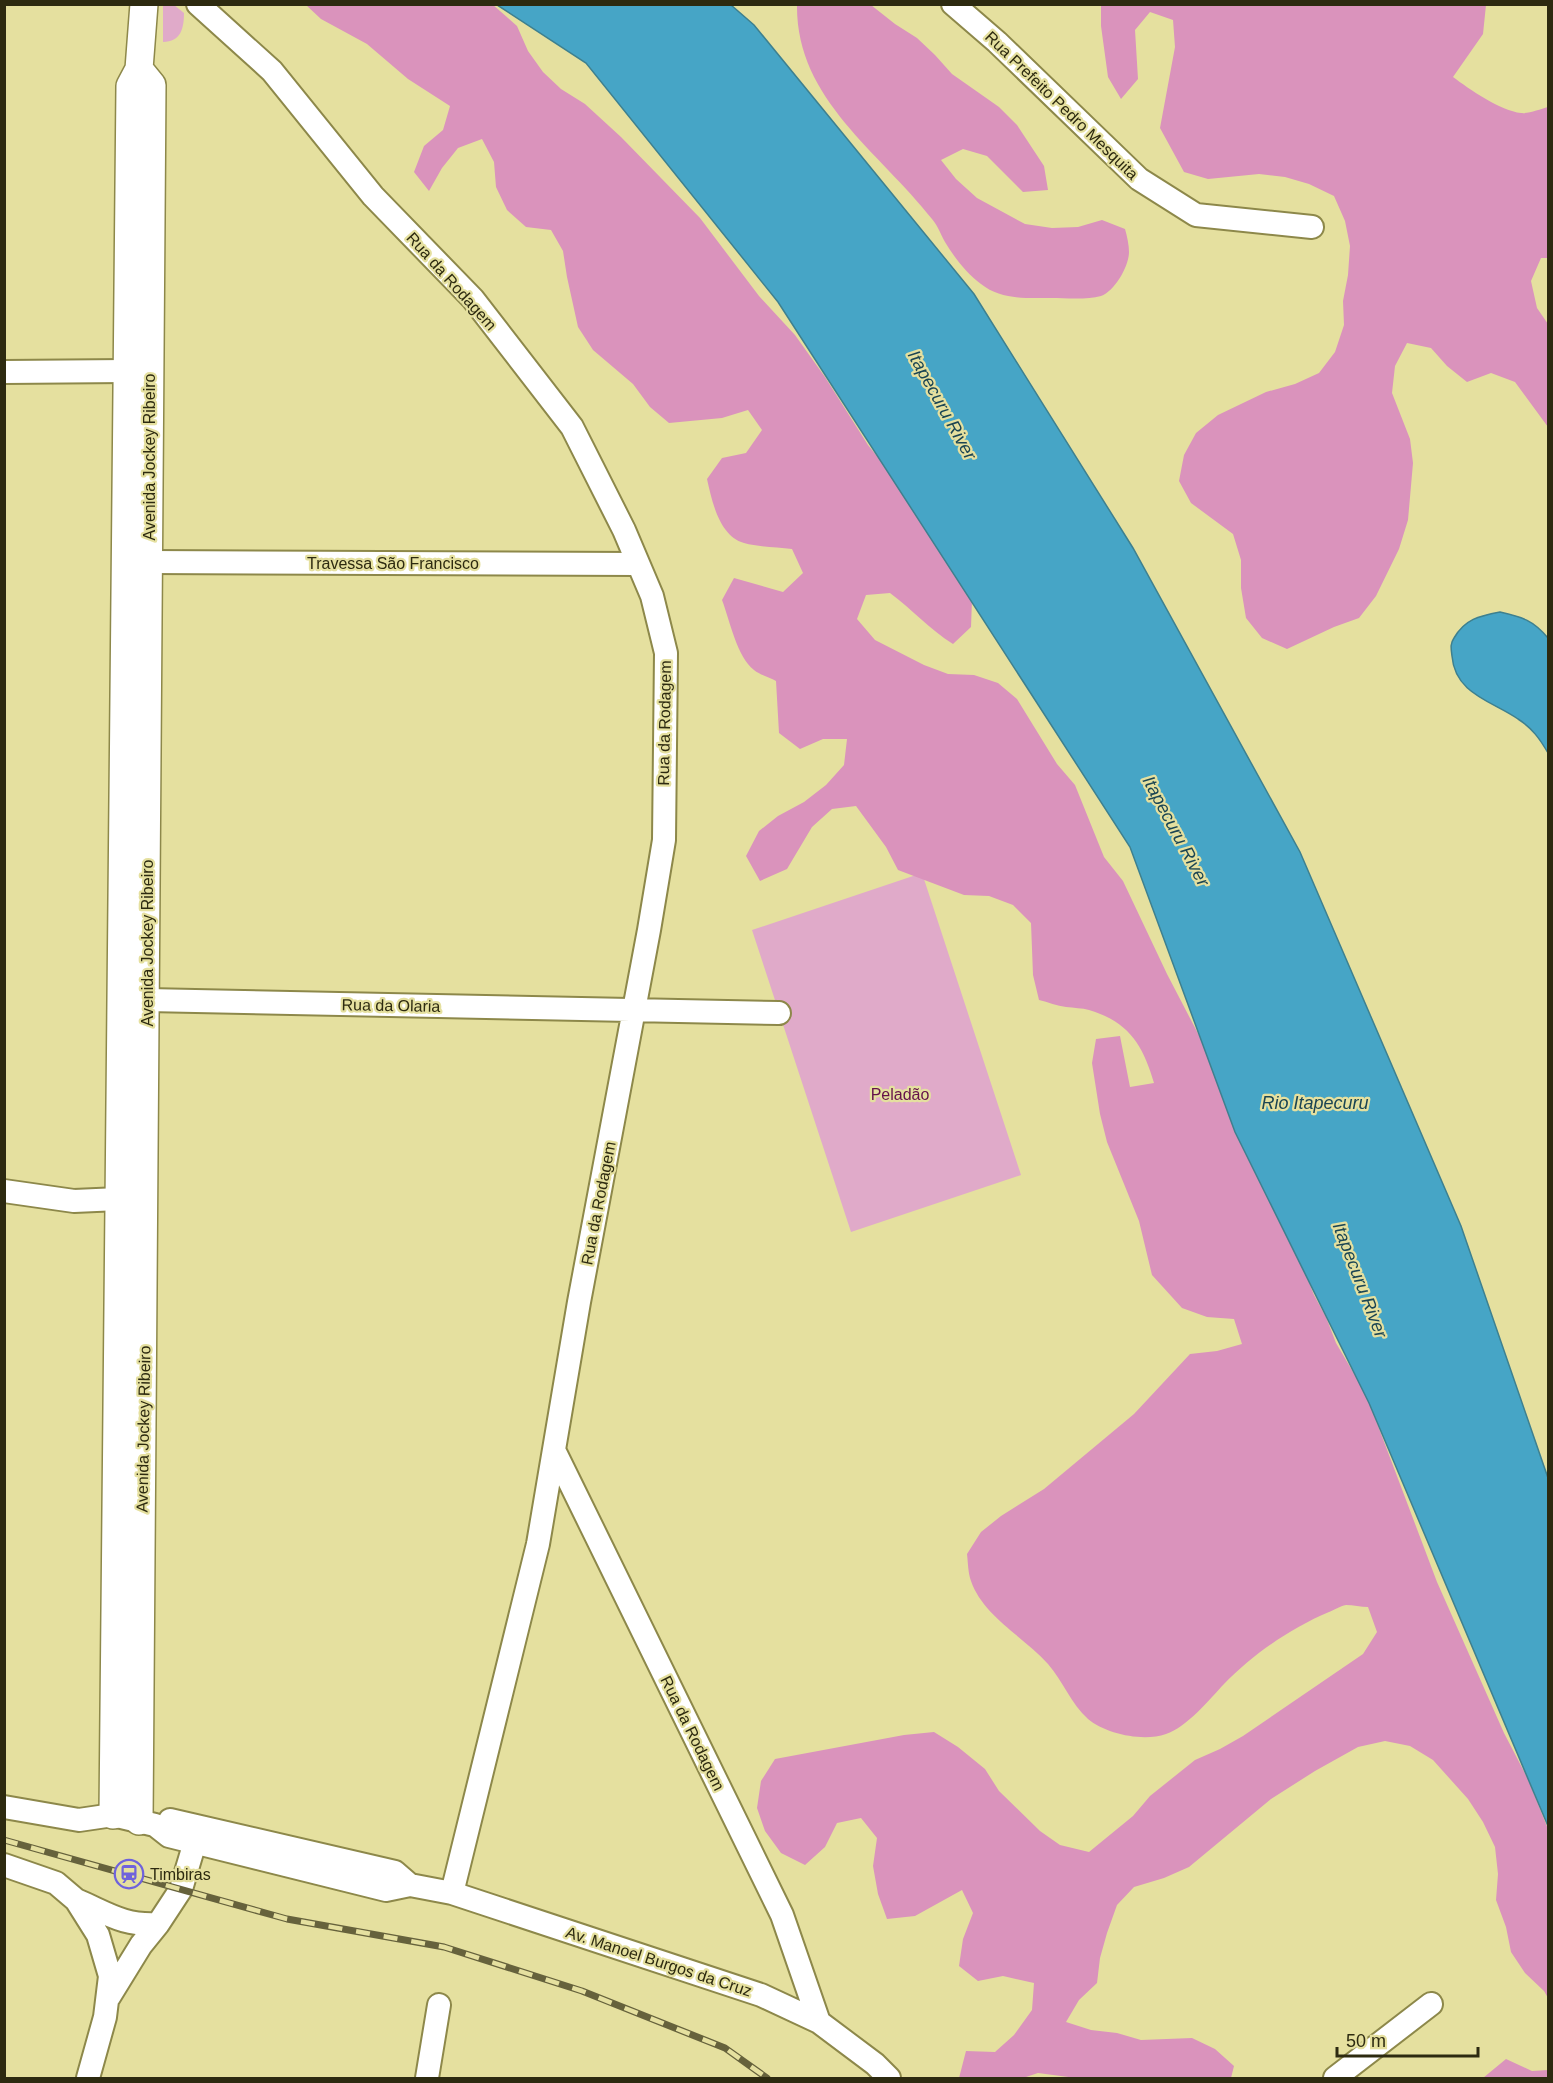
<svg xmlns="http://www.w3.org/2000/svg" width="1553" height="2083" viewBox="0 0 1553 2083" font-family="Helvetica,sans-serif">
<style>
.green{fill:#e0aac9}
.forest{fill:#da93bc}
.water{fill:#46a5c6;stroke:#3e808f;stroke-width:1.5}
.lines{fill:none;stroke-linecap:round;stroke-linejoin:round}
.minor-casing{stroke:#8d884a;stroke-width:26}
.tertiary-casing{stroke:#8d884a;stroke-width:30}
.minor{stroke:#fff;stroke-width:22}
.tertiary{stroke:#fff;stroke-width:27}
.rail-casing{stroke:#66623c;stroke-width:7}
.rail{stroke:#e5e09f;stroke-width:4.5;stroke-dasharray:14;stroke-linecap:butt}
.labels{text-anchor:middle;stroke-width:4.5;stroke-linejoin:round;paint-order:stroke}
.street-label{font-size:16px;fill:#2d2a10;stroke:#e5e09f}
.park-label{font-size:16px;fill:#64114a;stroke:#e5e09f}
.poi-label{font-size:16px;fill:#2d2a10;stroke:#e5e09f;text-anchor:start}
.water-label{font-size:18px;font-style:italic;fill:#1b4553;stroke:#e5e09f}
</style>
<rect width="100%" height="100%" fill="#e5e09f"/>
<path class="green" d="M163 5H174L184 13C184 28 181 42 163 42Z
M922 873 1021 1175 851 1232 752 930Z"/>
<path class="forest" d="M492 4 517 26 528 51 543 72 561 89 585 104 621 137 700 218 759 296 795 335 825 377 868 445 902 487 972 600 971 627 953 644C929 629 913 610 890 593L866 595 857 619 875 640 924 665 948 674 974 675 998 683 1017 699 1057 764 1075 785 1104 857 1123 881 1167 974 1217 1070 1283 1217 1314 1295 1326 1317 1336 1343 1366 1394 1437 1582 1504 1733 1528 1779 1548 1829V1998L1544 1991 1525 1973 1511 1952 1506 1927 1496 1900 1498 1874 1495 1847 1483 1822 1468 1799 1433 1760 1410 1746 1385 1741 1358 1747 1315 1771 1271 1799 1189 1867 1164 1878 1134 1887 1117 1905 1107 1933 1100 1958 1097 1983 1079 2000 1066 2022 1091 2030 1117 2033 1141 2040 1192 2038 1215 2049 1234 2066 1231 2078H1076L1038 2073 1023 2078H959L966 2051 995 2052 1014 2035 1032 2010 1034 1983 1003 1976 978 1981 959 1966 963 1939 973 1913 962 1890 915 1916 887 1919 878 1894 873 1866 877 1838 861 1818 837 1823 825 1847 805 1865 781 1853 765 1831 757 1808 761 1781 775 1759 904 1735 934 1732 958 1747 985 1769 999 1791 1040 1831 1060 1845 1089 1852 1133 1816 1150 1796 1195 1760 1220 1749 1243 1736 1363 1654 1377 1632 1368 1607C1361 1607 1353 1605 1346 1605 1340 1606 1334 1610 1329 1612 1291 1628 1253 1654 1224 1684 1209 1700 1187 1727 1166 1734 1143 1742 1106 1734 1088 1719 1071 1704 1063 1681 1048 1664 1024 1637 983 1616 971 1581 968 1573 968 1562 967 1554L981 1532 1001 1516 1044 1489 1134 1414 1190 1354 1217 1351 1242 1344 1234 1319 1207 1317 1182 1308 1152 1275 1139 1221 1107 1142 1100 1114 1092 1063 1096 1039 1120 1036 1130 1087 1154 1083C1143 1045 1129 1022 1089 1010 1082 1008 1074 1008 1066 1007 1057 1006 1048 1002 1039 1000L1033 975 1031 923 1013 905 989 896 964 895 898 870 886 847 856 806 832 809 812 827 787 869 760 881 746 856 759 831 778 816 804 802 826 785 844 765 847 739H823L800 749 779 733 776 681C769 677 760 675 754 670 737 657 730 621 722 600L734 578 783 592 803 573 792 549C776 547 758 547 744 543 719 536 712 501 707 479L722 458 746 453 762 430 748 410 722 418 669 423 650 407 633 384 593 350 578 327 567 277 563 251 551 230 526 227 507 210 496 187 494 162 482 139 458 148 442 168 429 191 414 172 424 146 443 130 450 106 408 79 367 44 321 19 306 5Z
M797 5H871L895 24 917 38 935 55 952 74 999 107 1017 125 1044 166 1048 190 1023 192 987 156 963 149 941 160 956 179 977 198 1025 224 1052 228 1078 227 1102 220 1125 229C1127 236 1129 245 1129 252 1129 266 1115 291 1101 296 1087 300 1065 298 1051 298 1026 298 1001 300 981 284 967 274 954 257 945 242 941 235 938 226 932 219 879 151 796 99 797 5Z
M1101 5H1486L1483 34 1453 77C1469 89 1501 111 1521 113 1529 114 1540 109 1548 107V258H1541L1531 281 1537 308 1548 324V427L1515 382 1491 373 1467 382 1447 366 1431 348 1407 343 1395 366 1392 393 1410 439 1413 463 1408 520 1399 549 1376 596 1359 618 1334 627 1287 649 1262 638 1246 618 1241 588V560L1233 534 1191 503 1179 481 1184 455 1196 433 1218 415 1266 392 1295 384 1319 373 1335 352 1344 325 1343 301 1348 275 1350 246 1345 221 1334 196 1309 184 1285 177 1259 174 1208 179 1184 172 1160 128 1175 47 1173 20 1150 12 1135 30 1138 79 1121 99 1108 77 1101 26Z
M1506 2059 1532 2071 1548 2070V2078H1483Z"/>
<path class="water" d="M497 5H731L754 25 974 294 1133 548 1300 852 1461 1226 1548 1478V1826L1369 1403 1235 1132 1130 847 778 302 586 63Z
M1500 612C1522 617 1533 620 1548 638V753C1540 739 1532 728 1518 719 1492 701 1455 694 1452 656 1451 648 1450 644 1454 638 1465 619 1479 616 1500 612Z"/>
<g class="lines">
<g class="minor-casing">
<path id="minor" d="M198 4 272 71 373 196 473 299 572 427 624 530 652 596 666 653 664 840 649 930 579 1302 538 1544 452 1893
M953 4 997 42 1139 179 1196 215 1312 227
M4 372 127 371
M148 562 638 564
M147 1000 779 1013
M4 1191 74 1201 119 1199
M554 1450 782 1915 819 2022
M4 1807 79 1820 113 1815 155 1825 169 1836 386 1890 410 1885 452 1893 761 1995 819 2022 875 2064 889 2078
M170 1820 395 1872 410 1885
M4 1865 56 1883 76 1900 98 1935 110 1976 105 2017 88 2078
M76 1900C107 1913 123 1926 158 1924
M109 1997 141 1945 158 1924 181 1889 195 1842
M427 2078 439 2005
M1335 2078 1431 2004"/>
</g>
<g class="tertiary-casing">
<path id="tertiary" d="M139 69 152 85 139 1821
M113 1815 130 86 139 69 144 4"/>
</g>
<use href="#minor" class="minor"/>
<use href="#tertiary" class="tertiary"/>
<g class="rail-casing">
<path id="rail" d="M4 1840 287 1919 444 1947 582 1991 725 2048 767 2078"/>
</g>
<use href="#rail" class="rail"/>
</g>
<defs>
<g id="station-ring" transform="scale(1.5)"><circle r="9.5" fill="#e5e09f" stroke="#6f62dc" stroke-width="1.5"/><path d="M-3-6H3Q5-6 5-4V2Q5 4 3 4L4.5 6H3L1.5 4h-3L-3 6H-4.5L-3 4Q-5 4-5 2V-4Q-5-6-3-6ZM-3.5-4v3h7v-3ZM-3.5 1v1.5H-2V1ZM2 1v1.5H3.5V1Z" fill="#6f62dc"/></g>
</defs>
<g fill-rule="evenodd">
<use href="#station-ring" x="129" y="1874"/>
</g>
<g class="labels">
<g class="street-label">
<text transform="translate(1062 105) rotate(44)" y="6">Rua Prefeito Pedro Mesquita</text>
<text transform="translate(452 281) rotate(48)" y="6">Rua da Rodagem</text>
<text transform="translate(149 457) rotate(-90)" y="6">Avenida Jockey Ribeiro</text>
<text x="393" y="569">Travessa São Francisco</text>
<text transform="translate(664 723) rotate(-89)" y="6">Rua da Rodagem</text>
<text transform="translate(147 943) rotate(-90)" y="6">Avenida Jockey Ribeiro</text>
<text transform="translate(391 1005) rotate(1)" y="6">Rua da Olaria</text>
<text transform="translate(598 1203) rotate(-79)" y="6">Rua da Rodagem</text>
<text transform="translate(143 1429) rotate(-89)" y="6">Avenida Jockey Ribeiro</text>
<text transform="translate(693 1733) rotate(64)" y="6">Rua da Rodagem</text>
<text transform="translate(659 1961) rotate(18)" y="6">Av. Manoel Burgos da Cruz</text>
</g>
<g class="park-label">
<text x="900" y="1100">Peladão</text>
</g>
<g class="poi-label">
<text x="150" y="1880">Timbiras</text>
</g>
<g class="water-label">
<text transform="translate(942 405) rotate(61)" y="6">Itapecuru River</text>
<text transform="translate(1176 831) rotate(62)" y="6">Itapecuru River</text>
<text x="1315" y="1109">Rio Itapecuru</text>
<text transform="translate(1360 1280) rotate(69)" y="6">Itapecuru River</text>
</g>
</g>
<rect width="1553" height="2083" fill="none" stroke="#2d2a10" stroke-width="12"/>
<path d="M1337 2047v9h141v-9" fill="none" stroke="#2d2a10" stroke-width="3"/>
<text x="1346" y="2047" font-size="18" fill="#2d2a10" stroke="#e5e09f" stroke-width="4.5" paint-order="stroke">50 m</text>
</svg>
